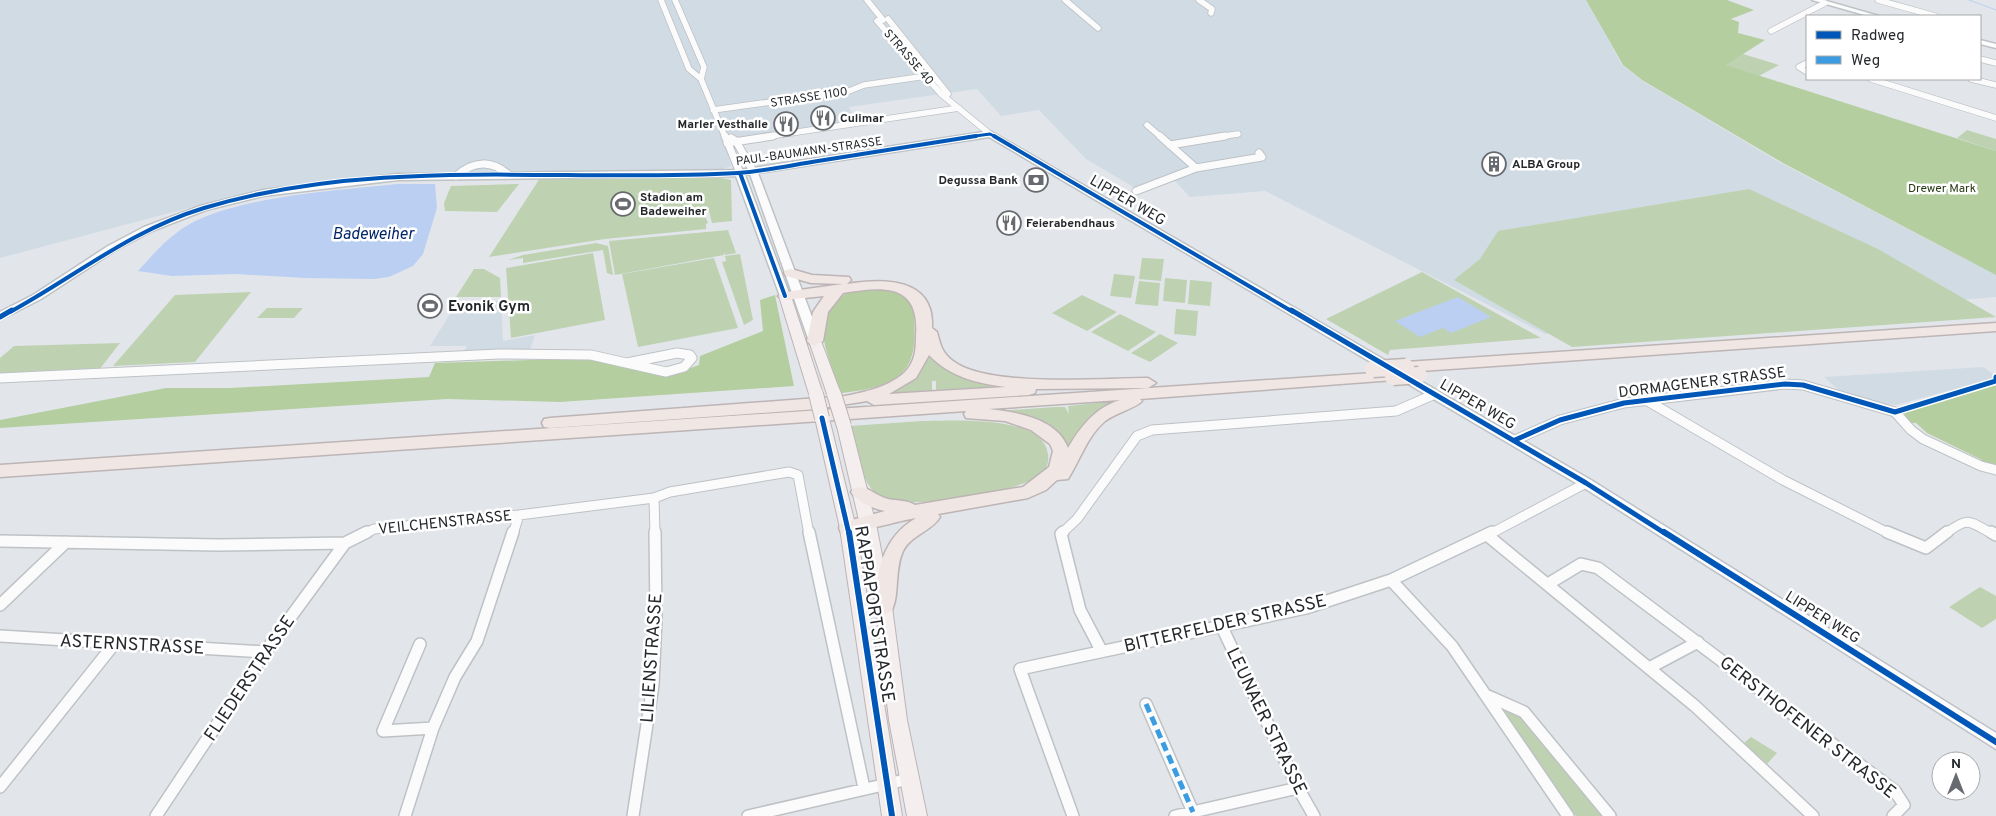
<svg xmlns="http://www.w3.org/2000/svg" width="1996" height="816" viewBox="0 0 1996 816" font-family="Overpass,sans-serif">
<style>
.built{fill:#d1dbe4}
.green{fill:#bed2b2}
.forest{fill:#b4cea0}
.water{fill:#bacff2}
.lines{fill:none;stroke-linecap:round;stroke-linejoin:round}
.stream{stroke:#bacff2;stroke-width:1}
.street-far3-casing{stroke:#bec2c5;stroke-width:7}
.street-far2-casing{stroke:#bec2c5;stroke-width:9}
.street-far1-casing{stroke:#bec2c5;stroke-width:11}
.street-casing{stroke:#bec2c5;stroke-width:14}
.secondary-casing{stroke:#bec2c5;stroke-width:3}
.primary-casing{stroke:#bdb4b5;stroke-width:2}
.highway-casing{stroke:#bdb4b5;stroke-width:3}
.street-far3{stroke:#fbfbfc;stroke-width:5.5}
.street-far2{stroke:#fbfbfc;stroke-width:7}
.street-far1{stroke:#fbfbfc;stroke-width:9}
.street{stroke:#fbfbfc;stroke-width:11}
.secondary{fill:#fbfbfc;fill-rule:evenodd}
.primary{fill:#f4eeee;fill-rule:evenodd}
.highway{fill:#f0e7e5;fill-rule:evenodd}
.primary-bridge-casing{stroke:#bdb4b5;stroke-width:16;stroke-linecap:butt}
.highway-bridge-casing{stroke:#bdb4b5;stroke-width:19;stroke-linecap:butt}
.primary-bridge{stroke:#f4eeee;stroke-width:14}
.highway-bridge{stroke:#f0e7e5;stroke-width:16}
.quiet{stroke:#3c9ce1;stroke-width:5;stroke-dasharray:9 5;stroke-linecap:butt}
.cycleway-far3-casing{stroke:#fff;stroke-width:5}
.cycleway-far2-casing{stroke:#fff;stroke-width:6}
.cycleway-far1-casing{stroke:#fff;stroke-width:8}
.cycleway-casing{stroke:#fff;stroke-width:9}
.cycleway-far3{stroke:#0057b8;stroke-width:3}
.cycleway-far2{stroke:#0057b8;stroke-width:4}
.cycleway-far1{stroke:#0057b8;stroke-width:5}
.cycleway{stroke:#0057b8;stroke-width:6}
.labels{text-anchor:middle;stroke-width:5;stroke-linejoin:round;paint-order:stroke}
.far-street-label{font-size:12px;fill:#25282b;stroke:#fff}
.far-poi-label{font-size:12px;font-weight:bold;fill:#25282b;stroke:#fff;text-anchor:start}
.far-park-label{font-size:12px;fill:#293a16;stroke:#fff}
.street-label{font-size:15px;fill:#25282b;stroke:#fff}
.poi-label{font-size:15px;font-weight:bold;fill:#25282b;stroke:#fff;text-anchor:start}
.water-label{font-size:16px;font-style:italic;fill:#022568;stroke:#fff}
.near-street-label{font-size:18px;fill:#25282b;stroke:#fff}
</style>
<rect width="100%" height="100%" fill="#e2e6eb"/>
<path class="built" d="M0 0H1586L1622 65 1641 80 1781 163 1996 275V297L1545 334 1265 191 1190 197 1174 180 1140 191 1086 159 1039 110 1001 116 977 89 849 107 856 120 724 142 731 166 723 169 401 174 222 199 0 258Z
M468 301H501L503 341 535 335 529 352 463 353 467 346H430L455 306H465Z
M1983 367 1995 375 1992 379 1896 405 1871 402 1841 392 1824 377Z"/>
<path class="green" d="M1743 54 1779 65 1759 76 1725 65Z
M1967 130 1996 139V151L1957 138Z
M540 178H722L731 180 732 221 712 223 709 211 704 214 708 223 706 224V229L605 239 489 257Z
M519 184 497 212 445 211 444 203 451 186Z
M1749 189 1878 249 1996 317 1572 347 1454 280 1480 259 1498 231Z
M728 230 736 253 725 255 724 252V255L615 275 609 241Z
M596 243 608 246 613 275 607 273 603 250 523 263V258L508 260 523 255Z
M593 253 605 320 511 338 506 268Z
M740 254 753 320 744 325 722 262 726 261 725 256Z
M714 258 738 328 638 347 622 274Z
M1142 258 1164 259 1161 281 1139 279Z
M474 269H484L500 278 501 297H456Z
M1422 272 1541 338 1390 350 1388 355 1326 319Z
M1114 274 1135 276 1131 298 1110 296Z
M1165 278 1187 280 1185 303 1163 301Z
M1190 280 1212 282 1210 306 1188 304Z
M1139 281 1160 283 1158 306 1135 304Z
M251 292 195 362 113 366 175 295Z
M1082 295 1117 312 1087 331 1052 313Z
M267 308H303L294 318H257Z
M1176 309 1198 311 1196 336 1174 334Z
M1120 314 1156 332 1128 351 1091 332Z
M1160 334 1178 343 1150 362 1131 353Z
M120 343 99 370 0 374V358L14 346Z
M926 354 932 356 1005 386 936 390V381H932V390L887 394Z
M1116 401 1066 463 1046 427 984 412 1055 407H1065L1069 414 1068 406Z
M922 421C952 421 1045 414 1048 455 1049 462 1047 470 1040 475 1017 493 897 515 875 493 859 476 856 448 850 426Z
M1980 587 1996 596V619L1982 628 1949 607Z
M1504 709 1512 710 1524 719 1604 816H1576L1504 713Z
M1751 737 1777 753 1767 764 1744 743Z"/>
<path class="forest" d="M1586 0H1727L1754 10 1731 19 1739 22 1738 33 1765 40 1726 65 1996 151V275L1783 163 1642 80 1623 65Z
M882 288C896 292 905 296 914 308 914 323 916 341 912 355 904 386 867 390 841 393 829 358 801 304 855 291 863 289 874 289 882 288Z
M775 295 794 386 560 402 447 399 0 428V420L166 388H230L429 377 435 363 589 358 668 376 699 365 700 356 763 331 760 300Z
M1996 385V467L1979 463 1982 460 1927 433 1916 423H1909L1904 413 1909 410Z"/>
<path class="water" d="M397 184H435L437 208 423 254 413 266 389 277 374 279 305 278 236 274 172 276 138 271C151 257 163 242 179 231 224 197 340 190 397 184Z
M1458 297 1491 317 1451 333 1443 328 1420 337 1395 321Z"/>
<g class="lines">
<path class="stream" d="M1969 0 1996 10"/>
<g class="street-far3-casing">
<path id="street-far3" d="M661 0 689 69 701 79 725 137
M675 0 704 67 701 79
M867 0 883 20
M1065 0 1098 28
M1199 0 1212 9 1211 13
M1878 0 1935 16
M888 19 948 94
M877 21 941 94 990 134
M1771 31 1825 3
M1980 59 1996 63
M1807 63 1799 67 1807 72
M1871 79 1996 118
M1971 79 1996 85
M713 110 849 91 864 85 933 75
M1147 125 1161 137
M764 137 959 108
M1217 137 1238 134"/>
</g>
<g class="street-far2-casing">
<path id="street-far2" d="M725 136 740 173
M1160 136 1196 168
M731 138 736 141 753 171
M727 143 773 136
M1170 145 1225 136
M456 176C474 160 492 160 509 175
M1136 191 1196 168 1262 157 1259 153"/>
</g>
<g class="street-far1-casing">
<path id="street-far1" d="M0 378 499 354 591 355 666 372 684 367 692 358 690 355 677 353 627 363
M1646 400 1783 480 1890 534
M1515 440 1560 420 1624 403 1785 384 1803 385 1895 412 1911 430 1923 439 1981 466 1996 470
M654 498 655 534
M364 534 374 529 519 515 654 498 670 492 789 472 798 475 809 534
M513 534 519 515
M1061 534 1077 519 1137 436 1152 430 1396 411 1435 394
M1490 534 1586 483
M1945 534C1969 516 1968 521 1993 534"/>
</g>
<g class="street-casing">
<path id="street" d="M809 532 864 788
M1063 532 1061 534 1080 610 1101 650
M1887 532 1926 548 1947 532
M1991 532 1996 535
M1487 535 1695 706 1813 816
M0 541 218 545 345 543 367 532
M1391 580 1452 646 1568 816
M1548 584 1581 564 1598 568 1895 791 1904 805 1893 816
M0 605 66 542
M1221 625 1298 788 1314 816
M0 636 265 652
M420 644 383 731 433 728
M1649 668 1698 642
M1488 696 1524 712 1610 816
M1146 704 1193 812
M0 787 115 643
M156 816 265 652 345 543
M405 816 433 728 455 677 477 641 513 532
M633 816 653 685 656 619 655 532
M748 816 909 779
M1073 816 1020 669 1306 608 1391 580 1492 532
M1175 816 1298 788"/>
</g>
<g class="secondary-casing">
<path id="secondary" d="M1812 0H1823L1879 16H1868Z
M1980 40 1996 44V48L1980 44Z
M990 131 1591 480 1996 733V749L1581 486 989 137 758 173 821 341 815 344 809 341 750 174 745 175 790 296 789 298 785 299 780 296 736 176 398 180 263 196 206 210 152 231 116 250 41 299 0 320V312L33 295 108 246 144 227 200 206 263 190 398 174 740 170Z"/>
</g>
<g class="primary-casing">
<path id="primary" d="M785 292 791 296 823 394 821 397 816 398 809 394 779 296Z
M815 337 821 341 841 394 839 397 834 398 827 394 809 341Z
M822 414 829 418 856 528 902 816H882L840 528 815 418Z
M844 422 851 426 877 529 892 607 907 720 927 816H907L889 720 876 607 861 529 837 426Z"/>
</g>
<g class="highway-casing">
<path id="highway" d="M791 269 812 275 849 277 851 280 847 284C883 278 935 277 932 328L937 332C940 344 942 353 953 361 988 388 1102 378 1148 378L1156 383 1148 388 1036 389 1035 393 1029 395 874 405 867 401 817 409 550 428 544 427 542 423 544 419 550 418 845 396C865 392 889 387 905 372 915 362 916 349 916 336 920 283 884 286 843 293L828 312 823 341 815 346 810 344 807 341 813 312 824 296 785 300 778 296 785 292 843 284 811 283 786 276 784 273 786 270ZM929 355C950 377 976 383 1006 387L889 394 916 378Z
M1996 323V331L1406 372 1398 367 1406 362Z
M1388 372 1394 374 1396 377 1394 380 1140 399 1142 401C1138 407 1113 414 1104 422 1087 437 1080 460 1068 479L1057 480 1046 490 1028 498 938 514 940 517C932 531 911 535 903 551 894 570 900 596 891 612L884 614 877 612 874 607C877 571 882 538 916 518 901 520 851 535 841 533L839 528 841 523 885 511C874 509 857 502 851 492L854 488C867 484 875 496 888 499 897 501 908 500 915 505L1023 487 1049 467 1053 451 1050 444 1031 430 1005 421 966 418 964 414 966 411 0 477V465ZM1120 400C1095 408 1081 426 1068 448 1057 418 1016 412 988 409Z"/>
</g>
<use href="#street-far3" class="street-far3"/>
<use href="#street-far2" class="street-far2"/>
<use href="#street-far1" class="street-far1"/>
<use href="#street" class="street"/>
<use href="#secondary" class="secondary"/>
<use href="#primary" class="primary"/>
<use href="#highway" class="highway"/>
<g class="primary-bridge-casing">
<path id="primary-bridge" d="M816 394 822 418
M834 394 844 426"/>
</g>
<g class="highway-bridge-casing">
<path id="highway-bridge" d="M1373 369 1406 367
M1393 377 1419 375"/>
</g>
<use href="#primary-bridge" class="primary-bridge"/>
<use href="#highway-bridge" class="highway-bridge"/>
<path class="quiet" d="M1146 704 1193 812"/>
<g class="cycleway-far3-casing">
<path id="cycleway-far3" d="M968 137 990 134 996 137"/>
</g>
<g class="cycleway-far2-casing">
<path id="cycleway-far2" d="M994 136 1293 312
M740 173 785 296
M10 312C76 276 131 230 204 208 376 156 561 183 738 173 765 171 792 165 818 161 871 153 923 144 976 136"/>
</g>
<g class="cycleway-far1-casing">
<path id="cycleway-far1" d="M1291 310 1586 483 1666 534
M0 317 12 310
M822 418 849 534
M1515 440 1560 420 1624 403 1785 384 1803 385 1895 412 1996 381V377"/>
</g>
<g class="cycleway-casing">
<path id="cycleway" d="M849 532 892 816
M1664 532 1996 742"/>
</g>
<use href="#cycleway-far3" class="cycleway-far3"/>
<use href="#cycleway-far2" class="cycleway-far2"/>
<use href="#cycleway-far1" class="cycleway-far1"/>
<use href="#cycleway" class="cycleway"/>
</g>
<defs>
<g id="restaurant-ring" transform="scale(1.25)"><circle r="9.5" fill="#fff" stroke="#676a6e" stroke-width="1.5"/><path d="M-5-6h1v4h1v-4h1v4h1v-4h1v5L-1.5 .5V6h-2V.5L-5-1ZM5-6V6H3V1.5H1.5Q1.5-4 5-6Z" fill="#676a6e"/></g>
<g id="building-ring" transform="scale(1.25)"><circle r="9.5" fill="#fff" stroke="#676a6e" stroke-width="1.5"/><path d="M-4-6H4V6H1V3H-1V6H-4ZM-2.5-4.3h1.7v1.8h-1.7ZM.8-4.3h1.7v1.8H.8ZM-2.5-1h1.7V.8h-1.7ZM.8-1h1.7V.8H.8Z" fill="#676a6e"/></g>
<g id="bank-ring" transform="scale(1.25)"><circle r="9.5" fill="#fff" stroke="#676a6e" stroke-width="1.5"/><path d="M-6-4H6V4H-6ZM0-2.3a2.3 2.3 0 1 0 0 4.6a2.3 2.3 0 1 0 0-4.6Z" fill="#676a6e"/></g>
<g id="stadium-ring" transform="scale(1.25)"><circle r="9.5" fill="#fff" stroke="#676a6e" stroke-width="1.5"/><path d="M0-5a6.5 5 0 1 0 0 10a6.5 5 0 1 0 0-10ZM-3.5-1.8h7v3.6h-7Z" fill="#676a6e"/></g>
</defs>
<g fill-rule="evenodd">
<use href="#restaurant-ring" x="823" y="118"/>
<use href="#restaurant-ring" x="786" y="124"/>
<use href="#building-ring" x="1494" y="164"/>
<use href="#bank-ring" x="1036" y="180"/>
<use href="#stadium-ring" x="623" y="204"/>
<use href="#restaurant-ring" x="1009" y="223"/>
<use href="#stadium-ring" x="430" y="306"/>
</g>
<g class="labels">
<g class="far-street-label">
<text transform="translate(909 57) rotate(49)" y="4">STRASSE 40</text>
<text transform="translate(809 97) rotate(-9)" y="4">STRASSE 1100</text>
<text transform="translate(809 151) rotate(-8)" y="4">PAUL-BAUMANN-STRASSE</text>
</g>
<g class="far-poi-label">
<text x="840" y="122">Culimar</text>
<text x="768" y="128" text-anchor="end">Marler Vesthalle</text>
<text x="1512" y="168">ALBA Group</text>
<text x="1018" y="184" text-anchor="end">Degussa Bank</text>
<text x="640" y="201">Stadion am<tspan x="640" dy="14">Badeweiher</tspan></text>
<text x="1026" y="227">Feierabendhaus</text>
</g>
<g class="far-park-label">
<text x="1942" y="192">Drewer Mark</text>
</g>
<g class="street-label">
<text transform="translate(1128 200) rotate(30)" y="5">LIPPER WEG</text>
<text transform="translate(1702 382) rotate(-7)" y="5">DORMAGENER STRASSE</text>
<text transform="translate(1478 404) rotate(30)" y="5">LIPPER WEG</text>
<text transform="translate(445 522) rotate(-6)" y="5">VEILCHENSTRASSE</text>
<text transform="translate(1823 617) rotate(32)" y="5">LIPPER WEG</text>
</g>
<g class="poi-label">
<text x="448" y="311">Evonik Gym</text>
</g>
<g class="water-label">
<text x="373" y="239">Badeweiher</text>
</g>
<g class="near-street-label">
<text transform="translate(875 614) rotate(81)" y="6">RAPPAPORTSTRASSE</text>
<text transform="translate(1225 623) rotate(-13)" y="6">BITTERFELDER STRASSE</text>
<text transform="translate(132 644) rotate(3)" y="6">ASTERNSTRASSE</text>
<text transform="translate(651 658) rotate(-86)" y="6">LILIENSTRASSE</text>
<text transform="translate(249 678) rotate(-56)" y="6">FLIEDERSTRASSE</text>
<text transform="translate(1267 721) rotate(64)" y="6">LEUNAER STRASSE</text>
<text transform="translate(1808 727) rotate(38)" y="6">GERSTHOFENER STRASSE</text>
</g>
</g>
<rect x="1806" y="15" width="175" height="65" fill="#ffffff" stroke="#a8a9aa"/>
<rect x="1816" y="31" width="25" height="8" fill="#0057b8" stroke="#a8a9aa"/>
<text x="1851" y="40" font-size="15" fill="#25282b">Radweg</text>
<rect x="1816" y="56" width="25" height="8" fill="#3c9ce1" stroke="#a8a9aa"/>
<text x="1851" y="65" font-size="15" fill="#25282b">Weg</text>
<g transform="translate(1956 776)"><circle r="24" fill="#ffffff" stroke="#a8a9aa"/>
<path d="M0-4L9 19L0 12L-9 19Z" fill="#676a6e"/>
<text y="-8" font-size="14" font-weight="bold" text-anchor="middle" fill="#25282b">N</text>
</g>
</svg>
